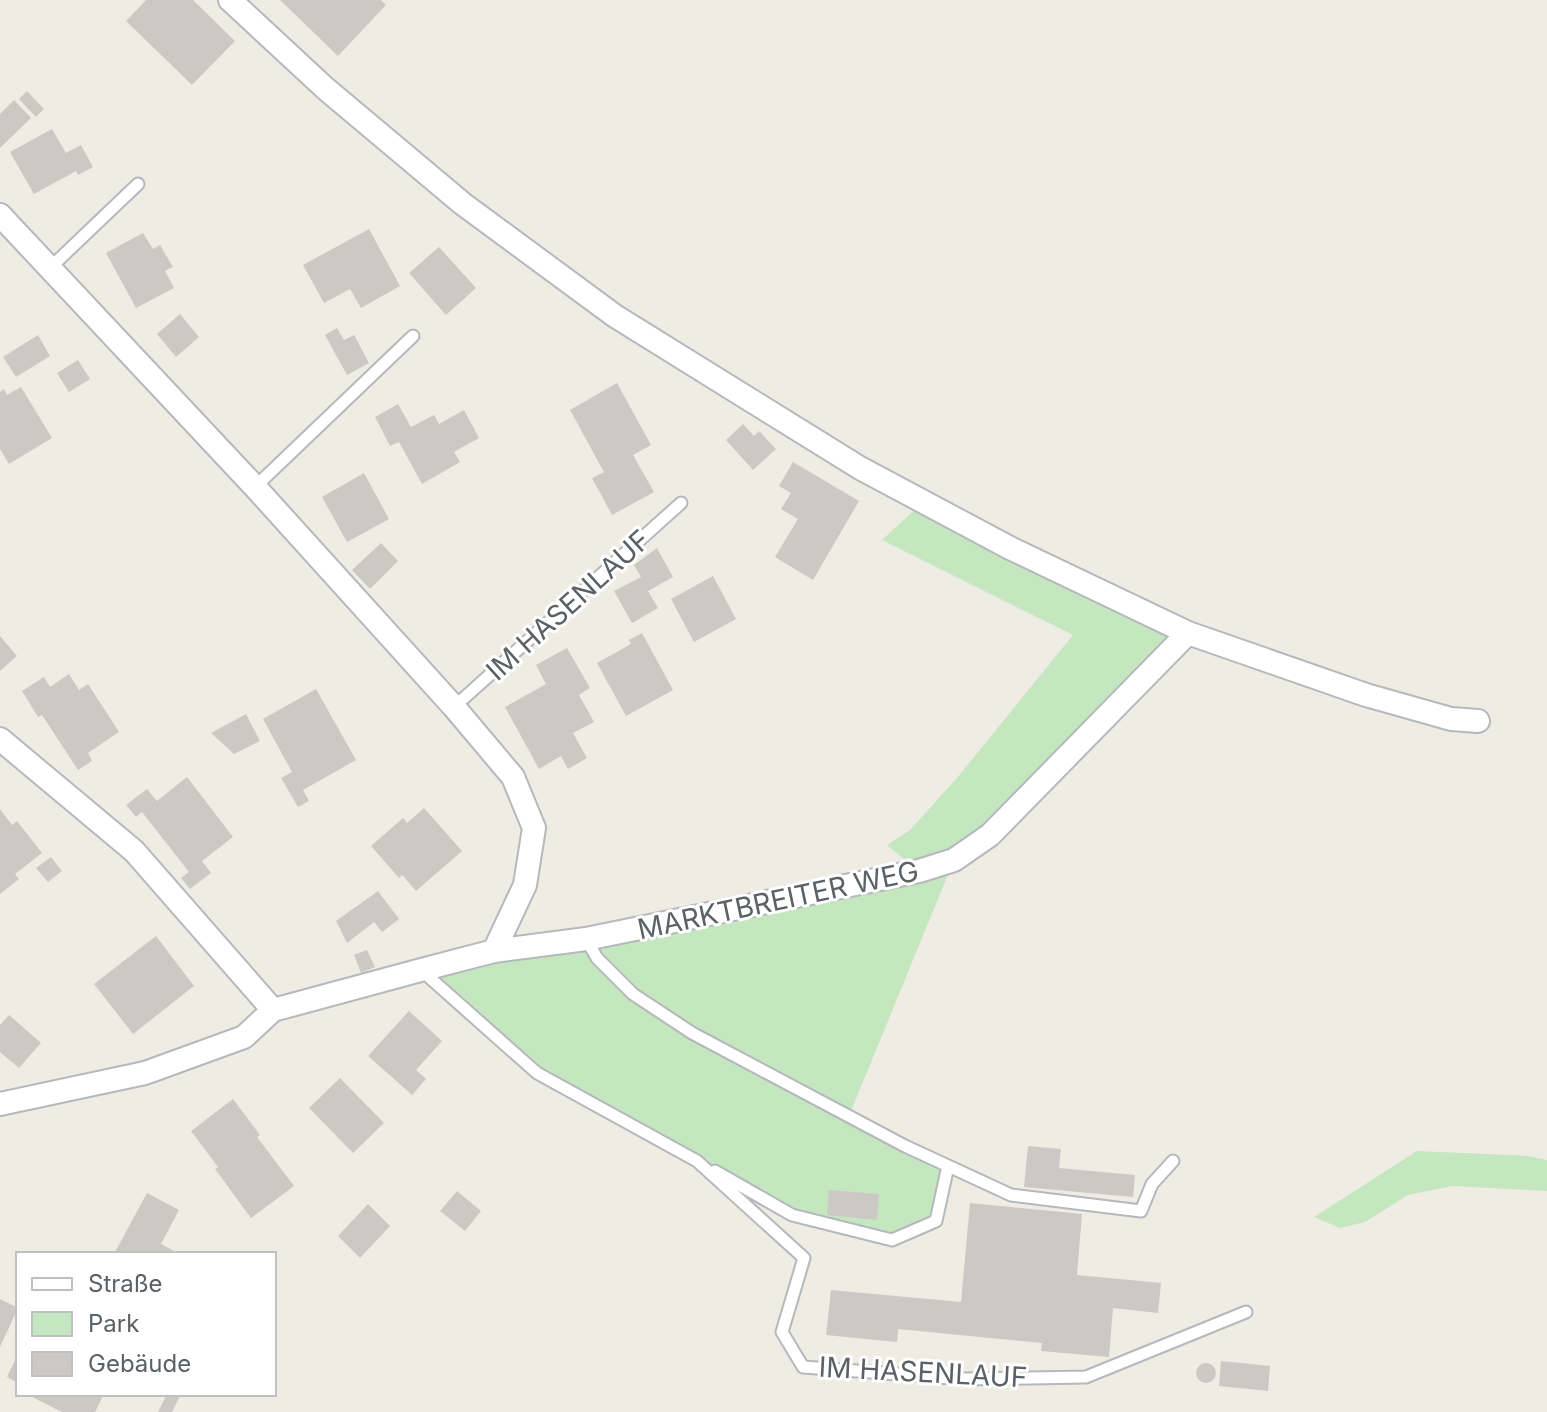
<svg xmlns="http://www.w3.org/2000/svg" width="1547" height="1412" viewBox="0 0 1547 1412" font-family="Inter,sans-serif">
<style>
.green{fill:#c4e7c0}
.building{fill:#ccc9c4}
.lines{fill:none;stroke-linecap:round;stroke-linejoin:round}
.lane-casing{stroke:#b5b8bc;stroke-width:15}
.street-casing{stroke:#b5b8bc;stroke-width:26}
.lane{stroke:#fff;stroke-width:11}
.street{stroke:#fff;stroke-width:22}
.labels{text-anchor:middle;stroke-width:6;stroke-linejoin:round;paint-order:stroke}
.street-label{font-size:28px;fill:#5c6165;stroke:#fff}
</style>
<rect width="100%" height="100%" fill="#efece4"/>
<path class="green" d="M923 502 1188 633 954 860 849 1116 948 1166 936 1221 892 1240 792 1215 537 1073 421 970 918 871 887 845 910 830 957 778 1073 635 882 540Z
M1417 1151 1529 1156 1547 1160V1191L1452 1186 1408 1195 1365 1222 1340 1228 1314 1217Z"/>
<path class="building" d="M146 0H193L235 41 192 85 126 21Z
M280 0H381L386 5 338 56Z
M27 91 44 109 36 117 19 99Z
M14 100 31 118 0 148V114Z
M52 129 66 153 81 145 93 167 78 175 76 171 34 194 10 152Z
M369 229 400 286 361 308 350 289 324 303 303 265Z
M143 233 153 249 160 245 173 267 165 271 174 288 136 308 106 253Z
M439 247 476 288 446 315 409 273Z
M180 314 199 337 176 357 157 334Z
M337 328 344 340 354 335 369 363 347 375 325 335Z
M38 335 50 356 16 377 3 357Z
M78 360 90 379 69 392 57 373Z
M617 383 651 445 633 455 654 492 612 515 592 478 604 472 570 410Z
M21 387 52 438 9 464 0 449V392L4 389 7 395Z
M398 404 411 427 434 415 439 424 464 410 479 438 454 452 460 462 422 484 399 442 390 446 375 417Z
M743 424 754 436 759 431 776 449 753 470 726 440Z
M793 462 859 501 813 580 775 557 798 519 781 509 791 493 779 486Z
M364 473 389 519 347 542 322 497Z
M381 543 398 561 370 589 352 570Z
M657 548 673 577 648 591 658 608 632 623 614 591 641 577 634 565Z
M713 576 736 619 694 642 671 599Z
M642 633 673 690 626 716 597 663 631 644 629 640Z
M0 636 17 656 0 671Z
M567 648 590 688 579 695 594 722 573 733 587 758 568 769 561 756 539 769 505 707 546 684 536 665Z
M69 674 79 690 88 684 119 732 88 753 92 761 78 770 42 715 38 717 22 691 44 677 50 687Z
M316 689 356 760 303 790 309 801 298 807 281 778 292 772 263 719Z
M246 714 260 741 234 754 211 733Z
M187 777 233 837 202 861 211 873 190 889 181 878 189 872 142 812 136 817 126 805 147 789 157 801Z
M424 808 462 851 416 891 402 875 399 878 371 846 403 818 407 823Z
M0 809 12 825 17 821 42 853 15 874 19 879 0 894Z
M51 857 62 871 48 882 36 868Z
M378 891 399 919 382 932 374 922 347 943 336 921Z
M156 936 194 986 133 1034 94 984Z
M367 950 375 967 361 973 354 955Z
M409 1011 442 1041 416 1070 426 1079 412 1095 368 1056Z
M9 1015 41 1043 19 1068 0 1052V1025Z
M340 1078 384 1123 353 1153 309 1108Z
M233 1099 260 1135 257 1137 294 1186 251 1218 215 1169 218 1167 191 1131Z
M1028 1146 1061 1149 1059 1168 1135 1175 1133 1197 1024 1187Z
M829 1190 879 1194 877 1220 827 1215Z
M457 1191 481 1211 465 1231 440 1211Z
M147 1193 179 1210 161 1244 174 1251 173 1254H114Z
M970 1203 1082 1214 1077 1275 1161 1283 1158 1313 1113 1308 1109 1357 1041 1351 1042 1343 898 1329 897 1342 826 1335 831 1290 961 1302Z
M368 1204 390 1226 360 1258 338 1236Z
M0 1299 18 1308 0 1347Z
M18 1354V1383L7 1377Z
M1221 1361 1270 1366 1268 1391 1219 1386Z
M1196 1373a10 10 0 1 1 20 0a10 10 0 1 1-20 0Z
M34 1394H104L95 1412H62L32 1397Z
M167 1394H181L172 1412H158Z"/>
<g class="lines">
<g class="lane-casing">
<path id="lane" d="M51 267 138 184
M255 487 413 336
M454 707 681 503
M586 939 597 958 633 994 692 1033 905 1146 1011 1195 1141 1211 1152 1184 1173 1161
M421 970 537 1073 697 1161 804 1258 782 1332 803 1367 964 1379 1086 1377 1246 1312
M715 1171 792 1215 892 1240 936 1221 948 1166"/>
</g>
<g class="street-casing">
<path id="street" d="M230 0 326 89 463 204 615 316 860 468 1010 548 1188 633 1366 695 1451 719 1478 721
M0 215 255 487 454 707 513 777 534 828 525 885 494 951
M0 739 134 851 273 1010
M0 1104 145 1073 244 1037 273 1010 421 970 494 951 586 939 919 871 954 860 990 835 1188 633"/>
</g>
<use href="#lane" class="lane"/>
<use href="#street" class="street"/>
</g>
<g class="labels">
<g class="street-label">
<text transform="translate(568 605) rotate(-42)" y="10">IM HASENLAUF</text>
<text transform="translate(778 900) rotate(-12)" y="10">MARKTBREITER WEG</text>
<text transform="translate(923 1372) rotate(3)" y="10">IM HASENLAUF</text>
</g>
</g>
<rect x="16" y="1252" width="260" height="144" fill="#ffffff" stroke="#bec0c1" stroke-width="2"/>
<rect x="32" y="1278" width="40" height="12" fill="#ffffff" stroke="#bec0c1" stroke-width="2"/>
<text x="88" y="1292" font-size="24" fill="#5c6165">Straße</text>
<rect x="32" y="1312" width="40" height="24" fill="#c4e7c0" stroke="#bec0c1" stroke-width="2"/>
<text x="88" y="1332" font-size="24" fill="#5c6165">Park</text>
<rect x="32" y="1352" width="40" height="24" fill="#ccc9c4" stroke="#bec0c1" stroke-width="2"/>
<text x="88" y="1372" font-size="24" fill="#5c6165">Gebäude</text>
</svg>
